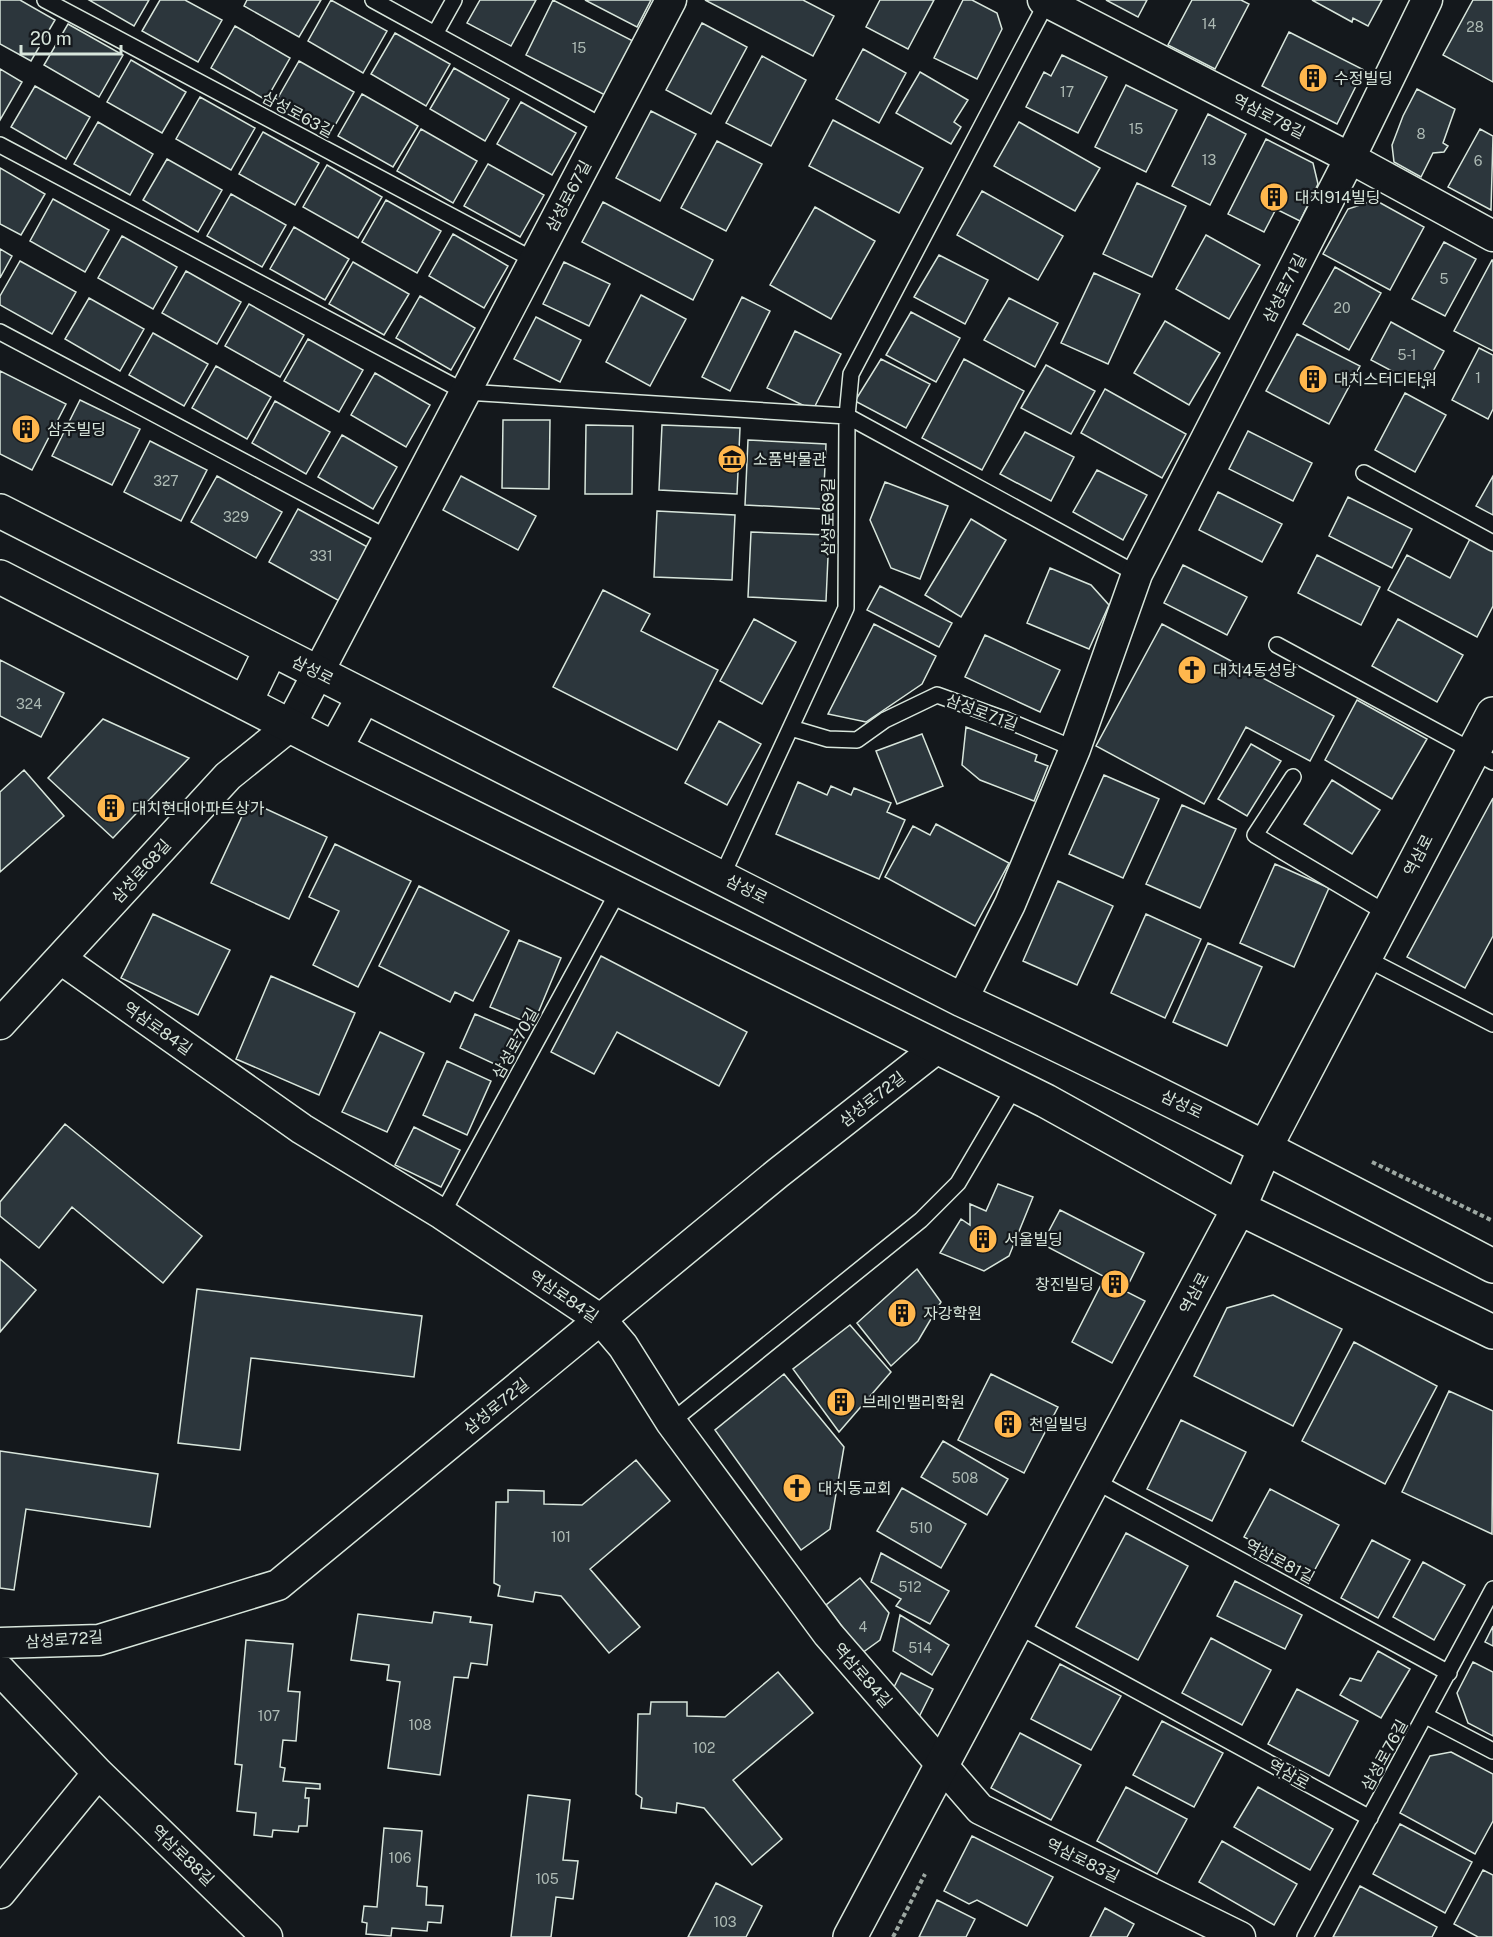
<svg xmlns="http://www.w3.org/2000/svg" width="1493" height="1937" viewBox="0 0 1493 1937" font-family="'Public Sans','Noto Sans KR',sans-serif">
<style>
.building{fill:#2c363c;stroke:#d8e6dc;stroke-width:1.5}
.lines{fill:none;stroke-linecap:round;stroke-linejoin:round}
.lane-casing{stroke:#d8e6dc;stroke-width:18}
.street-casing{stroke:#d8e6dc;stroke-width:33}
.secondary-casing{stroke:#d8e6dc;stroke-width:36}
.path{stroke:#9da8a2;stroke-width:4;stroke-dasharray:4.5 3;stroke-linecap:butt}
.lane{stroke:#14181c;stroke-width:15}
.street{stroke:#14181c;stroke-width:30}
.secondary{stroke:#14181c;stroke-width:33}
.labels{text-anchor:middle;stroke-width:4.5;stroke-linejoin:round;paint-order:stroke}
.number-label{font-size:14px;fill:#adbab4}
.poi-label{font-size:16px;fill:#d8e6dc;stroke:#14181c;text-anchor:start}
.street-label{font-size:16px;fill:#d8e6dc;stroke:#14181c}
</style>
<rect width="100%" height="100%" fill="#14181c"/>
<path class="building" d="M0 0H20L55 20 31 61 0 44Z
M89 0H149L134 26Z
M160 0H185L222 20 198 62 142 31Z
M247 0H321L299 37 244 6Z
M331 0 387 31 363 73 308 41Z
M480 0H536L511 46 467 23Z
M553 0 633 41 605 95 526 55Z
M585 0H651L637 27Z
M705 0H803L834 16 813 56Z
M880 0H934L908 49 866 27Z
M963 0H972L997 13 1002 29 977 79 934 58Z
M1106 0H1147L1138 17Z
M1192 0H1241L1249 4 1215 69 1168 45Z
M1312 0H1382L1368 26 1353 18 1352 22Z
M1473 0H1493V82L1443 55Z
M702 23 747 47 711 114 666 90Z
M68 24 123 55 99 97 44 65Z
M235 26 290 58 266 100 211 68Z
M1289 32 1364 70 1337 124 1262 86Z
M395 33 450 64 426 106 371 74Z
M863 49 906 73 879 123 836 99Z
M1062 55 1107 77 1078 133 1026 107 1044 72 1051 76Z
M762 56 806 80 771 146 726 123Z
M131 60 186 92 162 133 107 102Z
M299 61 354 92 330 134 275 103Z
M454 68 509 99 485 141 430 109Z
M0 69 22 82 0 120Z
M920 72 968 100 954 122 961 127 951 144 896 113Z
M1126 85 1177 110 1146 172 1095 147Z
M35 86 90 117 66 159 11 127Z
M1417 89 1455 109 1443 143 1448 146 1444 152 1433 153 1421 177 1394 162 1392 145 1403 116Z
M362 94 418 126 393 167 338 136Z
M200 97 255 128 231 170 176 139Z
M521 102 576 133 552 175 497 144Z
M651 111 696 134 660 201 616 178Z
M1208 114 1246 134 1210 205 1172 186Z
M833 120 923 168 899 213 809 166Z
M98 122 153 154 130 195 74 164Z
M1019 122 1100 168 1075 211 994 166Z
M421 129 477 161 453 203 397 171Z
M1480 129 1493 136 1491 210 1448 187Z
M263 132 319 163 295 205 239 174Z
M1266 139 1313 163 1318 184 1300 221 1276 209 1264 232 1228 214Z
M717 141 762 164 726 231 681 208Z
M167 159 222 190 198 232 143 200Z
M488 164 544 195 520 237 464 206Z
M327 165 382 197 358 238 303 207Z
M0 168 45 194 21 235 0 224Z
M1137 183 1186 206 1152 277 1103 254Z
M982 191 1063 236 1038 280 957 235Z
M231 194 286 225 262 267 207 236Z
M53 199 109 230 85 272 30 241Z
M386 200 441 231 417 273 362 242Z
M1375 200 1424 227 1390 290 1323 254 1348 209Z
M603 202 713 260 693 300 582 242Z
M815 207 875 241 831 319 770 285Z
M294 227 349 259 325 300 270 269Z
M453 234 508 266 484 308 429 276Z
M1206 235 1260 265 1229 319 1176 289Z
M122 236 177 267 153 309 98 278Z
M1444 242 1476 259 1445 316 1412 299Z
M0 249 12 256 0 278Z
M939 255 988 280 965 324 914 297Z
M1492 260H1493V351L1454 331Z
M20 261 76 292 52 334 0 305V296Z
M353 262 409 294 384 335 329 304Z
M564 262 610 284 589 326 543 304Z
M1335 267 1381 293 1349 350 1303 324Z
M186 271 241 302 217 344 162 313Z
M1094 273 1140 294 1108 364 1061 343Z
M641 295 686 319 650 386 606 362Z
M420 296 475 328 451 370 396 338Z
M742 297 770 311 730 391 702 377Z
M89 298 144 329 120 371 65 339Z
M1009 298 1058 323 1035 367 984 340Z
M249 304 304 335 280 377 225 346Z
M911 312 960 338 936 382 886 355Z
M536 317 581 340 560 382 514 359Z
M1165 321 1220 353 1189 405 1134 373Z
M1391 322 1444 351 1424 388 1371 360Z
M795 331 841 354 813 410 767 388Z
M153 333 208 364 184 406 129 375Z
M1297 334 1360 366 1329 424 1266 391Z
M308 339 363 370 339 412 284 381Z
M1479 348 1493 355V409L1488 419 1452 400Z
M881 359 930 384 906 428 855 401Z
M964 359 1024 391 982 470 922 438Z
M1046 365 1095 391 1071 434 1021 408Z
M216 366 271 397 247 439 192 408Z
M0 371 66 404 32 470 0 454Z
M375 373 430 405 406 447 351 415Z
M1105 389 1186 434 1162 478 1081 433Z
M1405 393 1446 415 1415 472 1375 450Z
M80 400 140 429 112 485 52 456Z
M275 401 330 432 306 474 252 443Z
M503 420H550L549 489 502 488Z
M586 425 633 426 632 494H585Z
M662 425 740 428 737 494 659 490Z
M1248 431 1312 463 1293 501 1229 469Z
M1025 432 1074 457 1051 501 1000 474Z
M342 435 397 467 373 509 318 477Z
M748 440 826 444 823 509 745 505Z
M150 441 207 470 181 521 124 492Z
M1097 470 1147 495 1123 540 1073 512Z
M217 476 282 512 256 558 191 522Z
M461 476 536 516 518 550 443 510Z
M1493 476V515L1476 506Z
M885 482 948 506 920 579 891 568 870 520Z
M1218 492 1282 524 1262 562 1199 530Z
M1348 497 1412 529 1392 568 1329 536Z
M298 509 373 550 343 603 269 562Z
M657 511 735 515 732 580 654 577Z
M971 519 1006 540 961 617 925 595Z
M751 532 829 535 826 601 748 597Z
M1470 539 1493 551V606L1477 637 1388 590 1407 555 1450 578Z
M1317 555 1380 587 1361 625 1298 593Z
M1183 565 1247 597 1227 635 1164 603Z
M1050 568 1091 585 1109 605 1089 649 1027 623Z
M880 586 952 623 939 647 867 610Z
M603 590 650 614 641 631 718 670 677 750 553 687Z
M754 619 796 642 762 704 720 681Z
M1398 619 1463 655 1437 702 1372 666Z
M874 624 936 656 922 684 866 722 828 714Z
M1162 624 1334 716 1310 761 1246 727 1204 804 1096 746Z
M985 635 1060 670 1040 712 965 677Z
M0 660 64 693 41 737 0 716Z
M1357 700 1427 739 1392 799 1325 760Z
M103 719 189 758 113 838 48 778Z
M719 721 761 744 727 805 685 783Z
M966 727 1037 755 1035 761 1048 766 1034 801 980 780 962 765Z
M922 734 943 786 897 804 876 751Z
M1251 744 1281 761 1247 816 1218 799Z
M24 770 64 816 0 872V792Z
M1104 775 1159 799 1123 878 1069 854Z
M1332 780 1380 810 1352 854 1304 824Z
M798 782 827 795 831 786 851 795 854 788 891 803 887 812 905 820 879 879 776 834Z
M1493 798V936L1465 988 1407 957Z
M249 801 327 837 289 919 211 883Z
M1182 805 1236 829 1200 908 1146 884Z
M936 824 1009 863 975 926 885 877 913 826 930 835Z
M335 844 411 881 358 987 313 965 339 911 309 897Z
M1275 864 1329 888 1294 967 1240 943Z
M1058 881 1113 906 1077 985 1023 961Z
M419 886 509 931 473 1001 455 992 450 1002 379 966Z
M153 914 230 950 198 1015 121 978Z
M1146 914 1201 939 1165 1018 1111 993Z
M519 940 561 958 533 1025 490 1007Z
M1208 943 1262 967 1227 1046 1173 1022Z
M601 956 747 1032 719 1086 617 1032 594 1074 551 1052Z
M271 976 355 1013 319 1095 236 1059Z
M475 1014 519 1033 503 1068 460 1048Z
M380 1032 424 1053 387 1132 342 1112Z
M447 1061 491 1081 467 1135 423 1115Z
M65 1124 202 1236 163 1283 72 1207 39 1248 0 1216V1202Z
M414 1127 460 1150 441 1187 395 1165Z
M998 1184 1033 1197 1009 1256 984 1271 940 1253 961 1219 970 1225V1204L986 1211Z
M1060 1210 1144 1253 1125 1291 1145 1301 1112 1363 1072 1342 1105 1277 1042 1244Z
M0 1259 36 1290 0 1332Z
M917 1269 941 1302 918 1341 891 1366 857 1323Z
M197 1289 422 1316 414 1377 251 1358 240 1450 178 1443Z
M1273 1295 1342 1329 1293 1426 1194 1376 1227 1308Z
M850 1325 891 1372 839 1432 793 1369Z
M1354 1342 1437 1386 1385 1484 1302 1441Z
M784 1374 844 1447 830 1529 801 1550 715 1430Z
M991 1374 1058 1407 1024 1473 958 1440Z
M1449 1391 1493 1411 1492 1534 1402 1492Z
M1181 1420 1246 1452 1212 1521 1147 1489Z
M943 1441 1008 1479 987 1515 921 1477Z
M0 1451 158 1474 150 1527 26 1509 14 1590 0 1588Z
M636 1460 670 1501 590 1569 640 1627 609 1653 561 1596 535 1592 533 1602 498 1596 500 1586 494 1583 496 1502H508V1490L544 1491V1504L582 1505Z
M902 1488 966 1524 941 1568 877 1531Z
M1270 1489 1339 1525 1313 1573 1244 1537Z
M1126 1533 1188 1566 1138 1660 1076 1627Z
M1372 1540 1410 1560 1378 1618 1341 1598Z
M881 1553 949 1591 930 1624 896 1606 901 1599 871 1582Z
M1423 1562 1465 1585 1434 1640 1393 1617Z
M860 1578 889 1613 880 1640 862 1653 826 1605Z
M1235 1581 1302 1615 1285 1649 1217 1616Z
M434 1612 471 1617 470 1622 492 1625 487 1665 471 1663 468 1678 454 1677 440 1775 388 1768 400 1682 387 1680 389 1665 351 1660 358 1614 432 1623Z
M900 1615 949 1645 932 1675 893 1651Z
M1493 1626V1646L1485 1642Z
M1211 1638 1271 1670 1242 1725 1182 1693Z
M246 1640 293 1644 288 1691 300 1692 296 1741 283 1740 280 1767 285 1768 283 1781 320 1784V1789L306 1788 305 1798H309L307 1826H299L298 1832 273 1830 272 1837 254 1835 256 1813 237 1811 242 1765 235 1764Z
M1378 1651 1410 1669 1381 1718 1340 1695 1350 1678 1361 1681Z
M1473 1662 1493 1672V1736L1468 1723 1457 1693Z
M1060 1664 1121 1696 1091 1750 1031 1719Z
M778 1672 813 1713 733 1780 782 1839 752 1865 704 1808 677 1803 676 1813 641 1808 642 1798 636 1794 638 1714H650L651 1702H687V1716L725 1717Z
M901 1673 933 1689 917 1721 891 1693Z
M1297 1689 1358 1721 1329 1776 1268 1744Z
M1162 1721 1223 1753 1194 1807 1133 1775Z
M1020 1733 1081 1765 1051 1820 991 1788Z
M1451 1752 1493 1774V1821L1475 1854 1400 1813 1430 1756Z
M1126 1787 1187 1819 1157 1874 1097 1841Z
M1258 1787 1333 1829 1310 1870 1234 1827Z
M528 1795 570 1800 563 1860 578 1861 573 1899 556 1897 551 1937H511Z
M1400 1824 1472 1862 1445 1913 1373 1874Z
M384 1828 422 1831 417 1886 427 1887 426 1905 443 1906 441 1923 428 1922 427 1931 392 1928 391 1936 366 1934 367 1923 362 1922 364 1906 377 1907Z
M972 1836 1053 1877 1027 1926 977 1900 969 1904 944 1891Z
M1222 1841 1297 1884 1274 1925 1199 1882Z
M1483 1870 1493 1875V1937H1478L1454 1924Z
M716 1883 762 1906 746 1937H688Z
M1360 1886 1437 1927 1432 1937H1333Z
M937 1900 975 1919 966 1937H919Z
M1105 1908 1134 1924 1127 1937H1090Z"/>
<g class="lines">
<g class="lane-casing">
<path id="lane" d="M45 0 534 260
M373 0 604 127
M435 34 454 0
M0 145 465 392 847 416 1137 574
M0 332 388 538
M1364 473 1493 543
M1277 645 1493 762
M791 728 828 739 857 740 885 720 937 695 1004 719 1075 749
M1293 777 1255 835 1388 914
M722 876 846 608 847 416 851 374 1048 0
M1365 958 1493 1024
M442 1214 619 890
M671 1422 921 1220 958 1183 1015 1086
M1095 1481 1449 1673
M1018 1626 1370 1818
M1426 1716 1493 1751
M1305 1937 1493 1589"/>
</g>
<g class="street-casing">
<path id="street" d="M1043 0 1350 158 1493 236
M61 959 302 1129 442 1214 601 1320 623 1346 671 1422 828 1634 980 1809 1240 1937
M962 1000 1010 904 1075 749 1137 574 1350 158 1427 0
M0 1024 228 776 290 726 671 0
M0 1643 99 1640 278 1585 778 1173 937 1048
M0 1670 98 1773 267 1937
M0 1893 98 1773"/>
</g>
<g class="secondary-casing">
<path id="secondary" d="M0 511 962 1000C1142 1083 1317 1174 1493 1266
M0 577 335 749 1046 1101 1239 1208 1493 1332
M245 703 271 649
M335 749 364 696
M850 1937 1239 1208 1266 1146 1493 714"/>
</g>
<path class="path" d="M1372 1162 1493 1221
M893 1937 925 1874"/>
<use href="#lane" class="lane"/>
<use href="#street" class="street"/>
<use href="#secondary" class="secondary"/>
</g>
<defs>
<g id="building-disc" transform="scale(1.5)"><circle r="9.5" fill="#ffb74d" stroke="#14181c"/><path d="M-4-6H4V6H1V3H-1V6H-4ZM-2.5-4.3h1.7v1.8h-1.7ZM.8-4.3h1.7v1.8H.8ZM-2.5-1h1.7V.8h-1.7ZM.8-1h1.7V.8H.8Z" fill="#111"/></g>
<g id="museum-disc" transform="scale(1.5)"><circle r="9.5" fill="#ffb74d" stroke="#14181c"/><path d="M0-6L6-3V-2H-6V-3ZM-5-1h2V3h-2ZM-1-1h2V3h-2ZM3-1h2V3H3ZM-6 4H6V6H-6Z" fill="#111"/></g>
<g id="church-disc" transform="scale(1.5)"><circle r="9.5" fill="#ffb74d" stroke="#14181c"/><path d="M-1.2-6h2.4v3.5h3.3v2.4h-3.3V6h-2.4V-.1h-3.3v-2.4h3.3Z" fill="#111"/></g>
</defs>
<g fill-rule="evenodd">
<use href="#building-disc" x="1313" y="78"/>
<use href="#building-disc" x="1274" y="197"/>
<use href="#building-disc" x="1313" y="379"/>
<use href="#building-disc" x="26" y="429"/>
<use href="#museum-disc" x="732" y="459"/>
<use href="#church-disc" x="1192" y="670"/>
<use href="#building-disc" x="111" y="808"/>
<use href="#building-disc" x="983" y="1239"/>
<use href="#building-disc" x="1115" y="1284"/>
<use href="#building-disc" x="902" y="1313"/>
<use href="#building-disc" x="841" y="1402"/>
<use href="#building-disc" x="1008" y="1424"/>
<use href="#church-disc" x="797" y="1488"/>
</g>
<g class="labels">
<g class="number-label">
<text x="1209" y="29">14</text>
<text x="1475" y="32">28</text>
<text x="579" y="53">15</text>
<text x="1067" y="97">17</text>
<text x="1136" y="134">15</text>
<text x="1421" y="139">8</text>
<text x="1209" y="165">13</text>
<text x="1478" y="166">6</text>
<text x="1444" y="284">5</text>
<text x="1342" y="313">20</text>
<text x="1407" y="360">5-1</text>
<text x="1478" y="383">1</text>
<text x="166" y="486">327</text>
<text x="236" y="522">329</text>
<text x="321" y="561">331</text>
<text x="29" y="709">324</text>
<text x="965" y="1483">508</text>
<text x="921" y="1533">510</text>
<text x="561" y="1542">101</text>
<text x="910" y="1592">512</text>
<text x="863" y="1632">4</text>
<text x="920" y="1653">514</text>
<text x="269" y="1721">107</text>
<text x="420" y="1730">108</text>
<text x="704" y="1753">102</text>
<text x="400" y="1863">106</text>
<text x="547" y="1884">105</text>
<text x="725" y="1927">103</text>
</g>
<g class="poi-label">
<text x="1334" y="84">수정빌딩</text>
<text x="1295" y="203">대치914빌딩</text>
<text x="1334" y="385">대치스터디타워</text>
<text x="47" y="435">삼주빌딩</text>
<text x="753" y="465">소품박물관</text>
<text x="1213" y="676">대치4동성당</text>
<text x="132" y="814">대치현대아파트상가</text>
<text x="1004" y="1245">서울빌딩</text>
<text x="1094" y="1290" text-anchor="end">창진빌딩</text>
<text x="923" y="1319">자강학원</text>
<text x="862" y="1408">브레인밸리학원</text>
<text x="1029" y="1430">천일빌딩</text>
<text x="818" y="1494">대치동교회</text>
</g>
<g class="street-label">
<text transform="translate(298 114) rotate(28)" y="6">삼성로63길</text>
<text transform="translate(1269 116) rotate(27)" y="6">역삼로78길</text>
<text transform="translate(568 196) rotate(-62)" y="6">삼성로67길</text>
<text transform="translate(1284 288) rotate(-63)" y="6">삼성로71길</text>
<text transform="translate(828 517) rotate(-90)" y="6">삼성로69길</text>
<text transform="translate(313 670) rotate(27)" y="6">삼성로</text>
<text transform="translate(982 712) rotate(20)" y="6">삼성로71길</text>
<text transform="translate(1418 855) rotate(-63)" y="6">역삼로</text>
<text transform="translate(141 871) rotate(-48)" y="6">삼성로68길</text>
<text transform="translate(747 889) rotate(27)" y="6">삼성로</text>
<text transform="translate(158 1028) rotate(35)" y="6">역삼로84길</text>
<text transform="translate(515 1043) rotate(-61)" y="6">삼성로70길</text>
<text transform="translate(872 1099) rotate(-38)" y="6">삼성로72길</text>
<text transform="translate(1182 1104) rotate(26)" y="6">삼성로</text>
<text transform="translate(1194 1293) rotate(-62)" y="6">역삼로</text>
<text transform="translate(564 1296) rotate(34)" y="6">역삼로84길</text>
<text transform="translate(496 1406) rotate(-39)" y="6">삼성로72길</text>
<text transform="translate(1280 1561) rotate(28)" y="6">역삼로81길</text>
<text transform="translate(64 1639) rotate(-4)" y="6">삼성로72길</text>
<text transform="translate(863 1675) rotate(49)" y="6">역삼로84길</text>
<text transform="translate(1384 1755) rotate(-61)" y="6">삼성로76길</text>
<text transform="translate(1289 1774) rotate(29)" y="6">역삼로</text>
<text transform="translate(183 1855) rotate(44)" y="6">역삼로88길</text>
<text transform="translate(1083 1860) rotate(26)" y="6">역삼로83길</text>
</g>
</g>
<path d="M21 45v9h100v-9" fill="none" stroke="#d8e6dc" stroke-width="3"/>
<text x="30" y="45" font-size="18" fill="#d8e6dc" stroke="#14181c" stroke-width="4.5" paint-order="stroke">20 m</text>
</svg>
